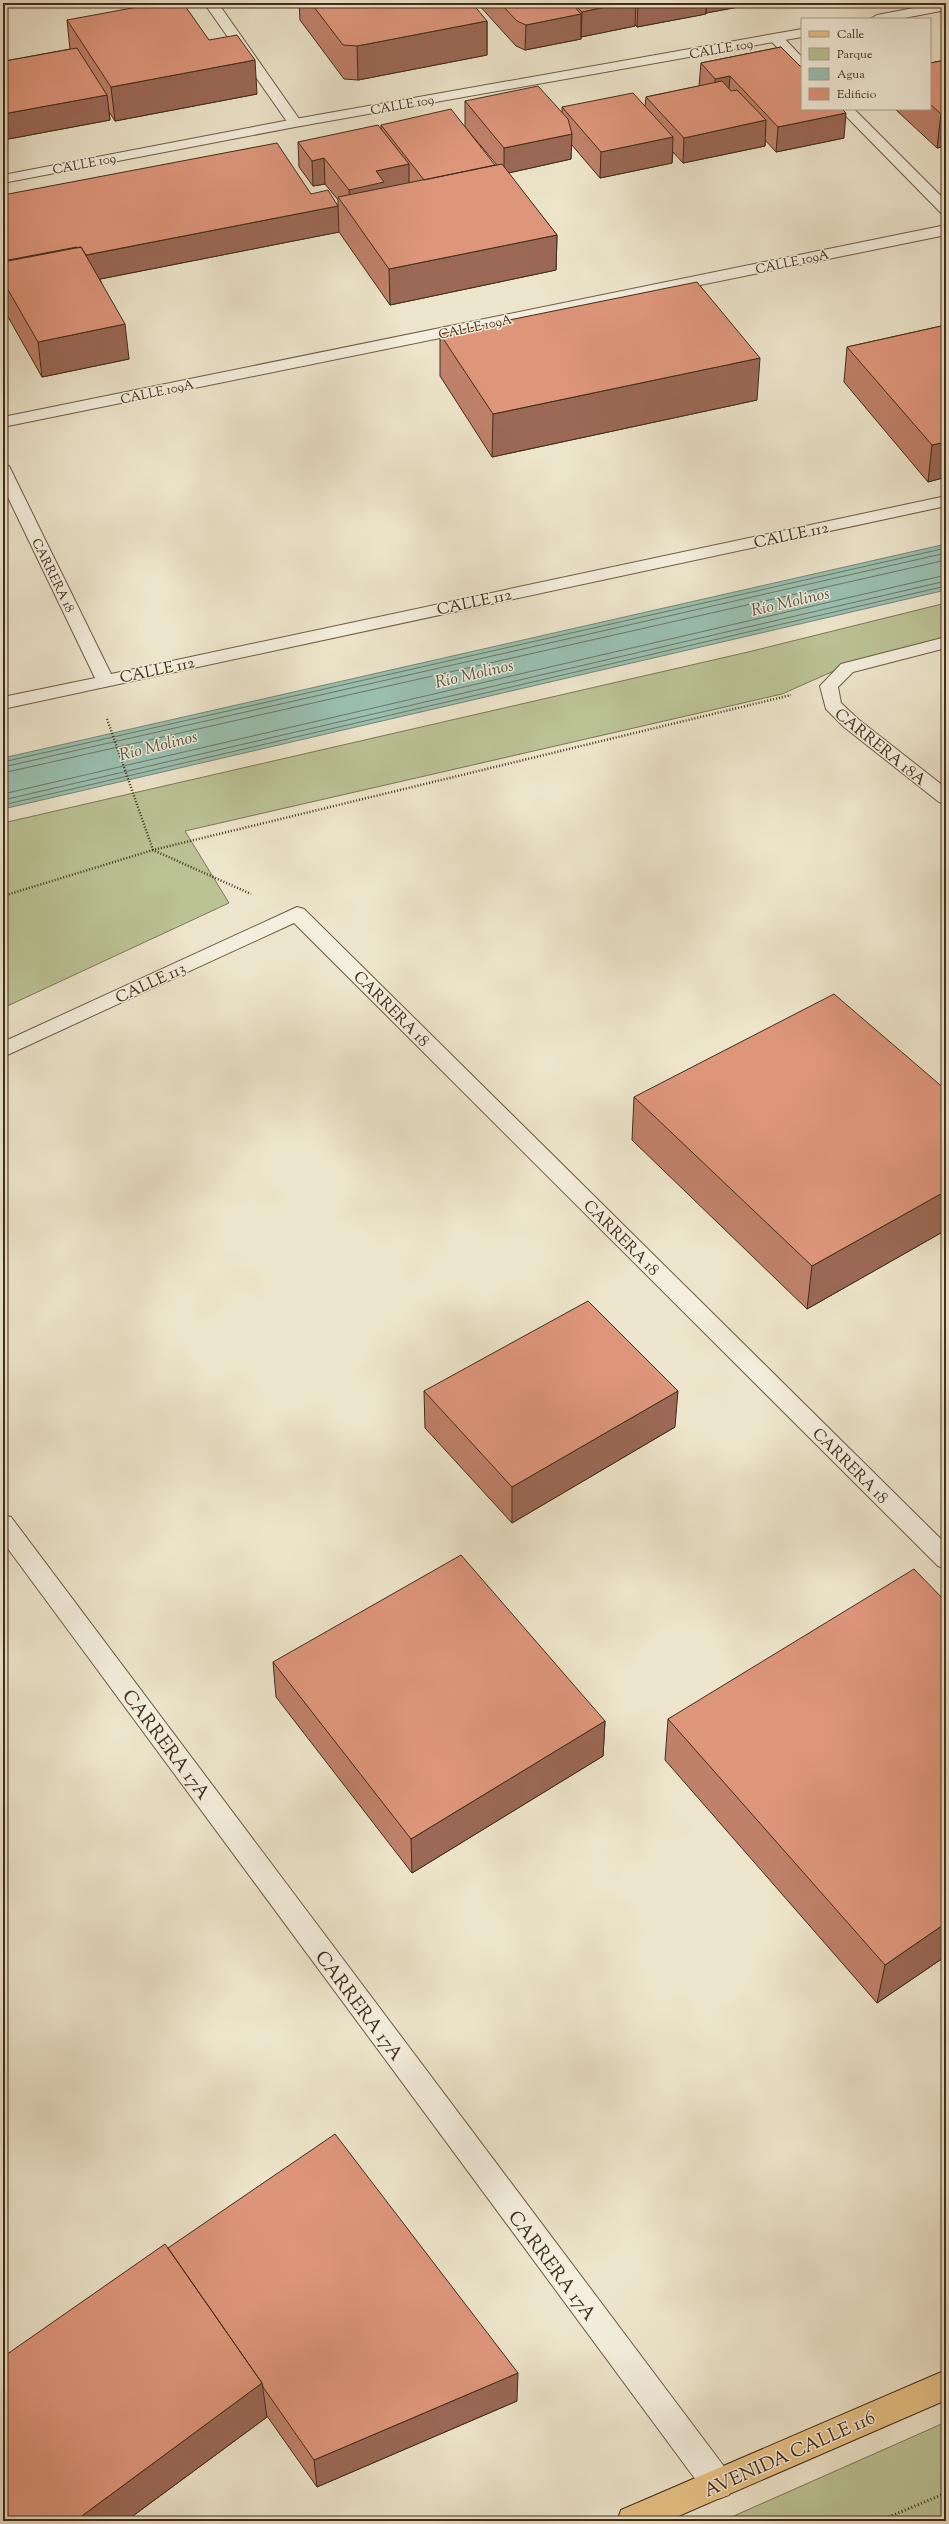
<svg xmlns="http://www.w3.org/2000/svg" width="949" height="2524" viewBox="0 0 949 2524" font-family="'Sorts Mill Goudy',serif">
<style>
.green{fill:#bbc395;stroke:#7e7856}
.water{fill:#9ac0b1;stroke:#768574}
.lines{fill:none;stroke-linecap:round;stroke-linejoin:round}
.shore{stroke:#6e7664;stroke-width:1}
.minor-casing{stroke:#6c5b45;stroke-width:2}
.tertiary-casing{stroke:#6c5b45;stroke-width:2}
.primary-casing{stroke:#412d18;stroke-width:2}
.path-far1{stroke:#412d18;stroke-width:2.5;stroke-dasharray:1 2;stroke-linecap:butt}
.path{stroke:#412d18;stroke-width:3;stroke-dasharray:1 2.5;stroke-linecap:butt}
.minor{fill:#f3eedd;fill-rule:evenodd}
.tertiary{fill:#f3eedd;fill-rule:evenodd}
.primary{fill:#e6c286;fill-rule:evenodd}
.wall{fill:#bf816a;stroke:#412d18}
.shaded-wall{fill:#9b6956;stroke:#412d18}
.building{fill:#de967b;stroke:#412d18}
.labels{text-anchor:middle;stroke-width:3;stroke-linejoin:round;paint-order:stroke}
.far-street-label{font-size:13px;fill:#412d18;stroke:#f3eedd}
.street-label{font-size:16px;fill:#412d18;stroke:#f3eedd}
.water-label{font-size:17px;font-style:italic;fill:#57523e;stroke:#f3eedd}
.near-street-label{font-size:19px;fill:#412d18;stroke:#f3eedd}
</style>
<rect width="100%" height="100%" fill="#ede5cb"/>
<filter id="stains"><feTurbulence type="fractalNoise" baseFrequency=".005" numOctaves="4"/><feColorMatrix values="0 0 0 0 .2 0 0 0 0 .09 0 0 0 0 .02 0 0 0 .5 -.17"/></filter>
<radialGradient id="worn" r=".72"><stop offset=".6" stop-color="#630" stop-opacity="0"/><stop offset="1" stop-color="#630" stop-opacity=".3"/></radialGradient>
<path class="green" d="M946 603V638L854 662 782 694 185 831 229 903 3 1008V823L748 652Z
M946 2422V2521H722L727 2519Z"/>
<path class="water" d="M946 544V590L3 809V758Z"/>
<g class="lines">
<path class="shore" d="M3 762 946 548
M3 767 946 553
M3 773 946 560
M3 794 946 575
M3 800 946 581
M3 805 946 586"/>
<g class="minor-casing">
<path id="minor" d="M204 3H218L302 123 300 126H290Z
M776 34 781 35 802 57V69L797 68 771 41 769 38Z
M839 109H854L946 201V215L941 213Z
M946 225V235L3 427V417Z
M3 465 9 466 11 470 111 674 946 496V506L3 709V697L95 678 3 487Z
M946 637V648L853 672 838 687 841 703 858 719 946 788V804L939 802 844 727 826 709 820 686 841 664Z
M297 907 304 909 946 1544V1569L938 1566 294 923 3 1057V1042Z
M3 1515 11 1517 729 2473 733 2484 729 2495 718 2499 707 2495 3 1542Z"/>
</g>
<g class="tertiary-casing">
<path id="tertiary" d="M940 3H946V10L899 19H870L877 15Z
M802 29V37L295 127 3 183V175L295 119Z"/>
</g>
<g class="primary-casing">
<path id="primary" d="M946 2370V2400L667 2521H617L621 2510Z"/>
</g>
<path class="path-far1" d="M107 719 153 850 251 894
M3 896 153 850 791 695"/>
<path class="path" d="M879 2521 946 2493"/>
<use href="#minor" class="minor"/>
<use href="#tertiary" class="tertiary"/>
<use href="#primary" class="primary"/>
</g>
<path class="wall" d="M299 3H433L434 4 487 21V55L358 80 344 79 300 20Z
M477 3H760L706 13V14L637 27 635 24V26L581 37V39L525 50 516 46Z
M67 20 209 40 257 94 115 121 109 112 110 120 3 140 5 61 70 49Z
M781 47 844 138 776 152 765 140V146L683 163 673 152 672 163 600 178 571 144V159L508 173 557 235 556 270 390 305 339 232 100 279 129 359 42 377 3 308V195L311 194 338 206V200L325 184 313 186 299 167 298 142 381 129V125L495 165H497L465 127V101L562 112V107L645 106 646 97 699 86 701 63Z
M946 60V146L937 148 895 109H930V63Z
M946 325V477L928 482 844 382 847 347Z
M440 334 757 400 492 457 440 376Z
M946 1090V1230L807 1309 632 1140 634 1097Z
M424 1391 675 1427 512 1523 425 1428Z
M946 1602V1956L877 2003 665 1760 668 1719Z
M273 1662 605 1721 603 1756 412 1873 276 1697Z
M168 2248 517 2401 317 2487 267 2416V2417L126 2521H3Z"/>
<path class="shaded-wall" d="M624 3H636L635 26 581 37 582 12Z
M638 3H706V14L637 27Z
M707 3H760L706 13Z
M581 14V39L525 50 526 25Z
M487 21V55L358 80 357 46Z
M255 60 257 94 115 121 111 87Z
M730 76 728 101 714 104 715 79Z
M107 95 110 120 3 140V114Z
M946 112V146L937 148 941 114Z
M846 113 844 138 776 152 778 127Z
M766 120 765 146 683 163 684 138Z
M572 134 571 159 504 174V148Z
M673 137 672 163 600 178 601 152Z
M324 158 325 184 313 186 312 161Z
M409 164V190L350 213 349 190 376 171Z
M338 206 339 232 85 282 82 256Z
M557 235 556 270 390 305 389 269Z
M77 247 79 273 3 281V261Z
M125 324 129 359 42 377 38 342Z
M760 358 757 400 492 457 493 414Z
M946 442V477L928 482 932 445Z
M946 1191V1230L807 1309 812 1266Z
M678 1391 675 1427 512 1523V1487Z
M605 1721 603 1756 412 1873 411 1839Z
M946 1923V1956L877 2003 885 1965Z
M518 2373 517 2401 317 2487 314 2460Z
M262 2383 267 2417 126 2521H75Z"/>
<path class="building" d="M159 3H183L209 40 237 35 255 60 111 87 67 20Z
M311 3H433L434 4 439 3H472L487 21 357 46 343 45Z
M500 3H571L581 14 526 25 517 21Z
M573 3H624L582 12Z
M781 47 802 68V109H842L846 113 778 127 730 76 715 79 701 63Z
M77 48 107 95 3 114V57L5 61Z
M946 60V112L941 114 930 104V63Z
M722 81 731 91 737 90 766 120 684 138 646 97Z
M538 86 568 119 572 134 504 148 465 101Z
M633 93 673 137 601 152 562 107Z
M451 109 495 165 424 180 381 125Z
M378 125 409 164 376 171 384 182 349 190 324 158 312 161 298 142Z
M277 143 311 194 328 190 338 206 86 255 81 247 77 248V247L3 261V195Z
M502 164 557 235 389 269 338 197Z
M81 247 125 324 38 342 3 281V262Z
M697 282 760 358 493 414 440 334Z
M946 325V442L932 445 847 347Z
M834 994 946 1090V1191L812 1266 634 1097Z
M588 1301 678 1391 512 1487 424 1391Z
M461 1555 605 1721 411 1839 273 1662Z
M914 1569 946 1602V1923L885 1965 668 1719Z
M335 2134 518 2373 314 2460 263 2387 262 2383 168 2248Z
M165 2244 262 2383 75 2521H3V2357Z"/>
<g class="labels">
<g class="far-street-label">
<text transform="translate(721 48) rotate(-10)" y="5">CALLE 109</text>
<text transform="translate(402 104) rotate(-10)" y="5">CALLE 109</text>
<text transform="translate(84 163) rotate(-11)" y="5">CALLE 109</text>
<text transform="translate(792 261) rotate(-12)" y="5">CALLE 109A</text>
<text transform="translate(475 326) rotate(-12)" y="5">CALLE 109A</text>
<text transform="translate(157 391) rotate(-12)" y="5">CALLE 109A</text>
<text transform="translate(54 575) rotate(64)" y="5">CARRERA 18</text>
</g>
<g class="street-label">
<text transform="translate(791 534) rotate(-12)" y="6">CALLE 112</text>
<text transform="translate(474 601) rotate(-12)" y="6">CALLE 112</text>
<text transform="translate(157 669) rotate(-12)" y="6">CALLE 112</text>
<text transform="translate(881 746) rotate(39)" y="6">CARRERA 18A</text>
<text transform="translate(150 982) rotate(-25)" y="6">CALLE 113</text>
<text transform="translate(392 1008) rotate(45)" y="6">CARRERA 18</text>
<text transform="translate(622 1237) rotate(45)" y="6">CARRERA 18</text>
<text transform="translate(851 1465) rotate(45)" y="6">CARRERA 18</text>
</g>
<g class="water-label">
<text transform="translate(790 601) rotate(-13)" y="6">Río Molinos</text>
<text transform="translate(474 673) rotate(-13)" y="6">Río Molinos</text>
<text transform="translate(158 745) rotate(-14)" y="6">Río Molinos</text>
</g>
<g class="near-street-label">
<text transform="translate(167 1744) rotate(53)" y="7">CARRERA 17A</text>
<text transform="translate(360 2005) rotate(53)" y="7">CARRERA 17A</text>
<text transform="translate(553 2265) rotate(53)" y="7">CARRERA 17A</text>
<text transform="translate(789 2453) rotate(-24)" y="7">AVENIDA CALLE 116</text>
</g>
</g>
<rect width="949" height="2524" fill="none" stroke="#ede5cb" stroke-width="16"/>
<rect x="4" y="4" width="941" height="2516" fill="none" stroke="#412d18" stroke-width="2"/>
<rect x="8" y="8" width="933" height="2508" fill="none" stroke="#412d18"/>
<rect x="801" y="18" width="130" height="92" fill="#f3eedd" stroke="#aca18e"/>
<rect x="809" y="31" width="20" height="6" fill="#e6c286" stroke="#aca18e"/>
<text x="837" y="38" font-size="12" fill="#412d18">Calle</text>
<rect x="809" y="48" width="20" height="12" fill="#bbc395" stroke="#aca18e"/>
<text x="837" y="58" font-size="12" fill="#412d18">Parque</text>
<rect x="809" y="68" width="20" height="12" fill="#9ac0b1" stroke="#aca18e"/>
<text x="837" y="78" font-size="12" fill="#412d18">Agua</text>
<rect x="809" y="88" width="20" height="12" fill="#de967b" stroke="#aca18e"/>
<text x="837" y="98" font-size="12" fill="#412d18">Edificio</text>
<rect width="100%" height="100%" filter="url(#stains)"/>
<rect width="100%" height="100%" fill="url(#worn)"/>
</svg>
